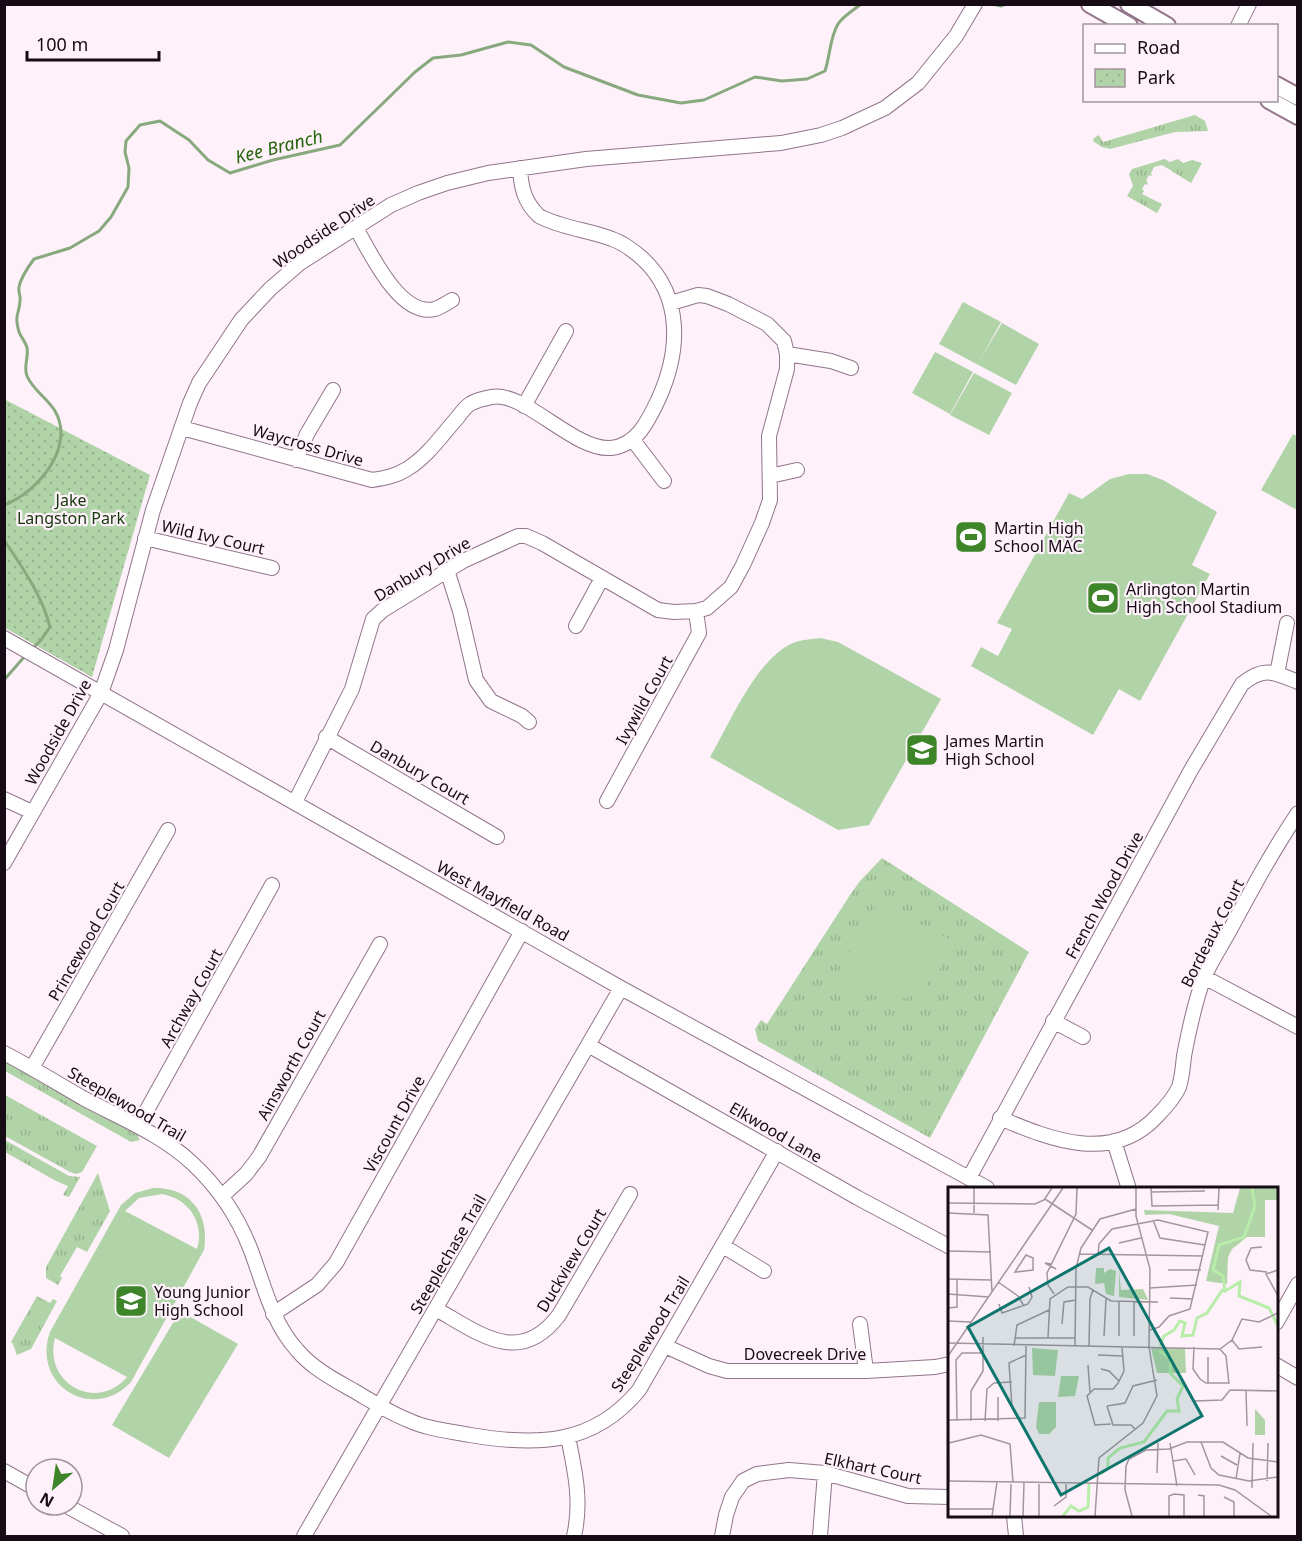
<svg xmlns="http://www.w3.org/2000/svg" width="1302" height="1541" viewBox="0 0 1302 1541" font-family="'Noto Sans',sans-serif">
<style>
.grass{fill:url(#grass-tufts)}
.park{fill:url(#park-dots)}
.pitch{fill:#b0d3a7;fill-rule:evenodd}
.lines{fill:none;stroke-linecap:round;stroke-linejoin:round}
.stream{stroke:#87a97d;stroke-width:3}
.minor-casing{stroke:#92758b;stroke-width:16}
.major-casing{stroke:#92758b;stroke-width:20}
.minor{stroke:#fff;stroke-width:14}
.major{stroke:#fff;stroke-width:16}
.labels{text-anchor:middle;stroke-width:4.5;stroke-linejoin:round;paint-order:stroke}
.street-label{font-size:16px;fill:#170c15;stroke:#fef1fa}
.park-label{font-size:16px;fill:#133608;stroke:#fef1fa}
.poi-label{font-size:16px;fill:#170c15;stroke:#fef1fa;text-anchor:start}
.water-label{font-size:18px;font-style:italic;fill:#25660c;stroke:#fef1fa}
.inset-river{fill:none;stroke:#b7eca9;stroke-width:3}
.inset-road{fill:none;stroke:#a2959e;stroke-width:1.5}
.view{fill:#0f766e;fill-opacity:0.15;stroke:#0f766e;stroke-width:3}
.inset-edge{fill:none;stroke:#170c15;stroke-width:3}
</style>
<defs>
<pattern id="grass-tufts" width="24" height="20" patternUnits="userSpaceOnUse" patternTransform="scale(1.5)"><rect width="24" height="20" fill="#b0d3a7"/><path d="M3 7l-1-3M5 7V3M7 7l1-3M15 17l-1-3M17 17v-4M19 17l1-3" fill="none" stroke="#97b48f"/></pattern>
<pattern id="park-dots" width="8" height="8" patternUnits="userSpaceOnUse" patternTransform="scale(1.5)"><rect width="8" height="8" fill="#b0d3a7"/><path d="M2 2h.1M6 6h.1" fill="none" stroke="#97b48f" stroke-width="1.8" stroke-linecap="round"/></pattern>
</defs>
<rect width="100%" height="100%" fill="#fef1fa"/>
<path class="grass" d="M1195 115 1205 121 1208 131 1175 132 1110 149 1102 147 1093 141 1094 138 1099 135 1103 142Z
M1165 159 1170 162 1178 159 1183 163 1192 160 1202 163 1191 183 1162 165 1154 167 1151 173 1152 176 1149 175 1146 181 1148 183 1147 185 1145 184 1142 189 1144 191 1142 194 1162 204 1157 213 1127 196 1133 186 1129 174 1132 169Z
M882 858 1029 952 930 1138 758 1041 755 1029 761 1020 767 1024 850 895 860 881Z
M4 1060 137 1134 140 1140 131 1142 5 1071Z
M5 1095 97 1146 82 1172 76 1174 70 1172 5 1136Z
M5 1140 69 1176 80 1177 69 1197 63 1195 68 1186 56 1181 5 1152Z
M98 1173 110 1211 87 1252 77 1247 60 1276 62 1278 58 1285 46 1278V1267Z
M37 1296 50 1303 53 1299 57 1301 31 1349 17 1355 13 1344 11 1342Z"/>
<path class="park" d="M4 399 150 475 92 677 5 628Z"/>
<path class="pitch" d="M963 302 1001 322 979 362 1002 323 1039 344 1016 385 939 344Z
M935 352 973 372 950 414 912 393Z
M974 373 1012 393 989 435 950 415Z
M1293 434 1297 436V510L1261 490Z
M1129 474H1147L1163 480 1217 512 1192 565 1210 574 1140 701 1119 689 1093 735 971 666 981 647 998 656 1012 629 997 623 1069 493 1082 499 1110 479Z
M820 638 838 642 941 699 869 825 838 830 710 757C730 723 756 659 793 643 801 640 812 639 820 638Z
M881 903 956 943C919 1006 901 1014 835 977L874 909 877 905Z
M153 1188C190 1187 210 1213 204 1250L131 1382C93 1423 31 1385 50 1332L121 1205 135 1193ZM162 1194C189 1199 205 1223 197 1249L125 1211 139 1198ZM55 1338 127 1377C96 1413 43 1383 55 1338Z
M180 1311 238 1344 169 1458 112 1425Z"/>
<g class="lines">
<path class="stream" d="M992 4 1001 6 1006 4
M4 505C37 493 76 447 55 411 47 398 33 390 27 376 23 367 29 357 27 348 26 343 21 337 19 332 14 313 19 316 20 301 21 296 18 292 19 287 21 277 28 267 34 259L70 248 99 231 111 217 128 187 129 168 125 152 126 141 140 125 160 121 189 140 208 160 230 173 273 160 340 145 415 72 433 58 461 55 508 42 531 45 564 67 638 95 681 103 704 100 755 77 782 81 807 79 825 71C830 56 830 37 838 24 843 16 854 10 861 4
M4 540C22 567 42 595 50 627L41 640 32 649
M4 680 25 656"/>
<g class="minor-casing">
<path id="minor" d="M1238 26 1249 4
M356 228C370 252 400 318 435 309 441 307 447 303 452 300
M787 354 831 361 851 368
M524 406 566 331
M182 428 372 480C385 478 396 476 407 469 427 457 442 435 458 417 461 413 465 407 470 404 475 401 486 398 492 397 525 391 574 451 611 448 638 445 649 419 659 398 680 351 683 297 643 259 634 251 624 243 612 239 589 230 561 228 539 216 524 202 521 187 520 168
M633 440 664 481
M296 460 307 434 333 390
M770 476 797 470
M145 538 272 568
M447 570 460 611 476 680 491 701 522 716 529 722
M576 626 602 578
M4 638 621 988 987 1188
M1277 674 1287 623
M326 737 497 837
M4 799 32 812
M607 801 699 633 696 611
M295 802 352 689 373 619 383 610 463 561 518 536H526L542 543 658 610 674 612 696 611 707 608 731 587 743 565 762 523 770 500 769 436 787 369V354L784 341 767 324 728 304 707 296 698 295 671 303
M4 863 101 693 116 650 153 510 190 403 199 383 241 320 270 289 300 263 391 205 418 193 447 183 488 173 586 159 781 143 821 135 842 128 885 108 918 83 956 36 975 4
M1204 977 1298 1027
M1053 1021 1083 1037
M588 1045 858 1198 950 1247
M4 1053C31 1067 57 1083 83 1098 120 1118 161 1134 192 1163 218 1187 237 1215 250 1248 264 1284 271 1321 297 1350 313 1369 335 1380 356 1392 373 1402 390 1413 408 1420 427 1429 449 1431 470 1435 535 1446 593 1446 639 1390L777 1151
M32 1068 168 830
M1000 1118C1051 1140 1113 1164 1157 1116 1165 1108 1174 1098 1179 1087 1182 1078 1183 1066 1184 1056 1189 1030 1194 1005 1203 980 1210 962 1222 945 1231 928 1252 889 1273 850 1298 813
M138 1126 272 885
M1114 1141 1128 1186
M969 1178 1191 770 1242 684C1264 666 1273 672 1298 682
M222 1196 246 1174 259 1157 380 944
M723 1246 764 1271
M436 1309C480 1334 520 1367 559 1315L630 1194
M273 1314 317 1285 336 1263 522 931
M1276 1323 1298 1284
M860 1324 866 1371
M665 1346 709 1366 727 1371H866L935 1367 950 1364
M1276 1365 1298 1378
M568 1437C575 1471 582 1502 574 1536
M4 1471 36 1489
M65 1505 122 1536
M1014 1516 1016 1536
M304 1536 621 988
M722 1536 726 1515 732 1497 743 1481 757 1474 789 1470 825 1473 908 1496 950 1497
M820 1536 825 1473"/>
</g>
<g class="major-casing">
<path id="major" d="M1090 4 1129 26
M1129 4 1167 26
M1276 85 1298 97
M1269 100 1298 116"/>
</g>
<use href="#minor" class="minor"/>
<use href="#major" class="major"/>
</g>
<defs>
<g id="stadium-square" transform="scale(1.725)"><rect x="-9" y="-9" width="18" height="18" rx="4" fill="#3e8429" stroke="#fef1fa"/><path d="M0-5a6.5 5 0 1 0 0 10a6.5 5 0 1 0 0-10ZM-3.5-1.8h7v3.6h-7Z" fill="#fff"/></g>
<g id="school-square" transform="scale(1.725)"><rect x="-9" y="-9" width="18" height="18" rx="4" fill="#3e8429" stroke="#fef1fa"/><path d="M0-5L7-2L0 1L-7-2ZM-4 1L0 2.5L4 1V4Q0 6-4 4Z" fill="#fff"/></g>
</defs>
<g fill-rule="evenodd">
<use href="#stadium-square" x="971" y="537"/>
<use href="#stadium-square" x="1103" y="598"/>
<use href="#school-square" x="922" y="750"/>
<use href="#school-square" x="131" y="1301"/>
</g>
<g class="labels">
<g class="street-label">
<text transform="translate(324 231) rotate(-34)" y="6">Woodside Drive</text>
<text transform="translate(308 445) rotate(16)" y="6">Waycross Drive</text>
<text transform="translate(213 537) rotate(13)" y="6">Wild Ivy Court</text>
<text transform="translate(422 569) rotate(-31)" y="6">Danbury Drive</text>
<text transform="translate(644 700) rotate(-61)" y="6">Ivywild Court</text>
<text transform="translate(58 732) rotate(-61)" y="6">Woodside Drive</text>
<text transform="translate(420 772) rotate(30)" y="6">Danbury Court</text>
<text transform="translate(1104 895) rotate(-61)" y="6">French Wood Drive</text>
<text transform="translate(503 901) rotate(29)" y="6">West Mayfield Road</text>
<text transform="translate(1212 933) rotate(-63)" y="6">Bordeaux Court</text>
<text transform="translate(86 941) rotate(-60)" y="6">Princewood Court</text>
<text transform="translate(191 998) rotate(-61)" y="6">Archway Court</text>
<text transform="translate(291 1065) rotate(-61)" y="6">Ainsworth Court</text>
<text transform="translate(127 1104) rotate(30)" y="6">Steeplewood Trail</text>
<text transform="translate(394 1124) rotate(-61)" y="6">Viscount Drive</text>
<text transform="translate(776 1132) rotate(30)" y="6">Elkwood Lane</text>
<text transform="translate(448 1254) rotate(-60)" y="6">Steeplechase Trail</text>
<text transform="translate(571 1260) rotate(-59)" y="6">Duckview Court</text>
<text transform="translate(650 1334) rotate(-58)" y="6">Steeplewood Trail</text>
<text x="805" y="1360">Dovecreek Drive</text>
<text transform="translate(873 1468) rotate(12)" y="6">Elkhart Court</text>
</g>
<g class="park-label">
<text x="71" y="506">Jake<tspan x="71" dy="18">Langston Park</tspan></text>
</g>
<g class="poi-label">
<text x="994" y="534">Martin High<tspan x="994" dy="18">School MAC</tspan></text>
<text x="1126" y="595">Arlington Martin<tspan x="1126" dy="18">High School Stadium</tspan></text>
<text x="945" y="747">James Martin<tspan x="945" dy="18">High School</tspan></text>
<text x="154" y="1298">Young Junior<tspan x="154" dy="18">High School</tspan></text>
</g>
<g class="water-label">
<text transform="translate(279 147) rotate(-14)" y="6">Kee Branch</text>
</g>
</g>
<g transform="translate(948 1187)">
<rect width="330" height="330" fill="#fef1fa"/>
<path d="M171 83 173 103 195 102 200 113 171 110ZM84 161 110 163 107 189 85 188Z" fill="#b0d3a7"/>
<path d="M292 1H330V13H317V50H299L284 62 280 70 279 97 258 94 271 39 221 27 197 28 196 23 285 26ZM307 222 317 233V248H307Z" fill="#b0d3a7"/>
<path d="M294 1H330V13L294 10ZM203 161H237L238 186H209Z" fill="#b0d3a7"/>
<path d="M148 81H156V86L162 82 168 84 166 109 158 107 156 96 147 97ZM113 189H131L127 209 110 210ZM91 215H108V240L101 247H91L88 240Z" fill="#b0d3a7"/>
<path class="inset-river" d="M304 1 307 19 296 50 271 58 265 83 275 89 277 104 292 95 291 109 321 121 330 139M212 159 216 149 226 143 232 134 237 136 234 149 245 148 249 131 259 126 275 102M152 287 160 282V271L172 261 196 255 219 224H231L229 212 235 199 222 186 223 172 211 164M115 329 123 319 131 324 140 320 141 297"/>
<path class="inset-road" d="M26 1V26M203 1 204 19 270 18M203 5 257 4M97 12 144 43M0 16 87 17 96 13 104 1M270 23 271 1M0 26 40 28 44 105M205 33 212 51 257 58M171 56 193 51M314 60 303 61 298 73 302 83 319 85M0 64 43 65M131 67 255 69M78 68 85 71V83L67 85ZM150 69 151 57 164 42 210 33 260 45 242 122 221 129 211 140 202 143M103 77 97 76 108 82M220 83H253M330 83 318 87 330 109M0 92 43 93M50 95 70 109 76 119M202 101 249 98M0 107 41 110M106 107 100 98 99 86 128 27 129 1M222 111 245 112M171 115V149M51 117 54 126 80 117 84 110 81 100M0 121 9 120V92M0 134 23 135M114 137 116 115 128 113M156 149 158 112M186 149V115M67 151H127M100 151 102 112 120 100H140L163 114 210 115M284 153 291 162 314 160M0 156 272 162M66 159 69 138 101 123M127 159 128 81 133 61 152 32 188 22M141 159 142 112 145 103M246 160 245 182 252 192 258 196H280M272 162 284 153 294 132 311 135 330 126M272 162 278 169 281 197M150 168 174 169M0 169 115 1M260 170V196M140 178 142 205M153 182 161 184 171 194M0 202 1 295M282 203 330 204M298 203 299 239M247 214 274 213 282 203M159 219 177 216 185 199 209 193M159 219 165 238H183L187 242M64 221 61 176 78 168M0 233 77 231 78 159M9 234 8 173 14 166H36M23 234V204L35 184V150M37 234 39 202 46 196 64 195M50 234V210M163 237 147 238 139 209 146 202H165L170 196 176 184 174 160M253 255 263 281 271 288 301 294 330 290M1 256 33 248 62 257 65 295M222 256 229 299M273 269 289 278M225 274 238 272 247 288M209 286 210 256M288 292 292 266M0 294 271 298 287 303 323 329M319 294 320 256M91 297V329M304 301 305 256M250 308 256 309V329M276 310 286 315V329M106 319 118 310V297M0 322H46M44 329 49 295M62 329 63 297M75 329 76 295M147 329 151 271 195 236 209 209 201 160 202 82 188 29V1M184 329 177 303 178 279 181 272 198 263 221 262 239 255H275L300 271 330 275M221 329V309L226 307 236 308V329"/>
<path class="view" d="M161 61 254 229 113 308 20 140Z"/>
<rect width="330" height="330" class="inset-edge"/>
</g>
<rect width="1302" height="1541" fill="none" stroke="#170c15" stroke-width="12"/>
<rect x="1083" y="24" width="195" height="78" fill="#fef1fa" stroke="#a2959e" stroke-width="1.5"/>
<rect x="1095" y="44" width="30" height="9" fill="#ffffff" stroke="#a2959e" stroke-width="1.5"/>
<text x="1137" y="54" font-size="18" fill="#170c15">Road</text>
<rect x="1095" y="69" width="30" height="18" fill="url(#park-dots)" stroke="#a2959e" stroke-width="1.5"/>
<text x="1137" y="84" font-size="18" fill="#170c15">Park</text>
<g transform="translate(54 1487) rotate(209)"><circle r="28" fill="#fef1fa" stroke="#a2959e" stroke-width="1.5"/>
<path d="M0-4.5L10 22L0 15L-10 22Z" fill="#3e8429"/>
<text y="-9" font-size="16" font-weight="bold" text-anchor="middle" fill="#170c15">N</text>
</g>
<path d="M27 51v9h132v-9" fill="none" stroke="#170c15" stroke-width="3"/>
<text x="36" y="51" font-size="18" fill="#170c15" stroke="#fef1fa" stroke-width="4.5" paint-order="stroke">100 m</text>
</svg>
